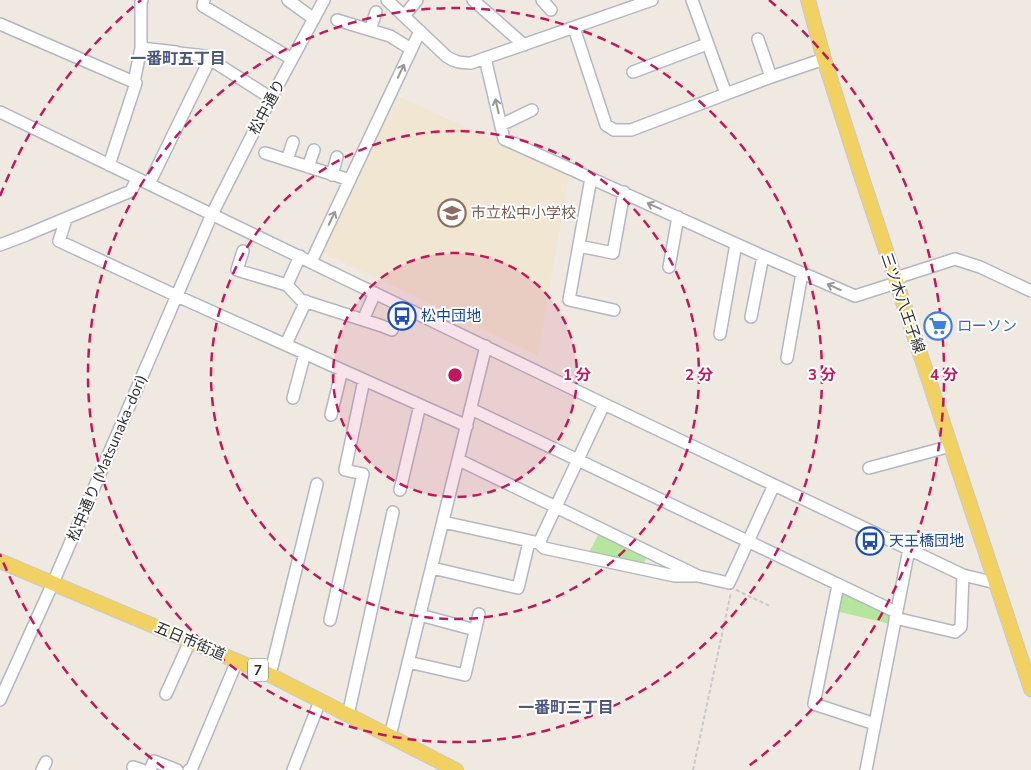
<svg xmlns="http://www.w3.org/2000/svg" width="1031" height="770" viewBox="0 0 1031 770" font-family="'Nunito Sans','Noto Sans JP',sans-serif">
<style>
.education{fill:#f0e6d1}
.green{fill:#b6e59e}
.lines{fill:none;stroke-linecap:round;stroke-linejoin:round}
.minor-casing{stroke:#b4b7c1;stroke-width:14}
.major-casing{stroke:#c9c9c9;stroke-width:16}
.path{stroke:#c9c9c9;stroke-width:2;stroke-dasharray:4 2.5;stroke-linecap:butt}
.minor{stroke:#fff;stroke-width:11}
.major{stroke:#f2d163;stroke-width:14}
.oneway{stroke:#969696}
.ring{fill:none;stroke:#c2185b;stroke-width:2.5;stroke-dasharray:9 6}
.labels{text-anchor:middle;stroke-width:4;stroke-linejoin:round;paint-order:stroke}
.shield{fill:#fff;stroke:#6d6d6d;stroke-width:1}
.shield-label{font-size:14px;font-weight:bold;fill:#2e2e2e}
.street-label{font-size:15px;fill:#2e2e2e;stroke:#fff}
.education-label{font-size:15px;fill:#785e54;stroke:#fff;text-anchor:start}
.transit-label{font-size:15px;fill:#164399;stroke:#fff;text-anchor:start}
.shop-label{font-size:15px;fill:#366cbe;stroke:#fff;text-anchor:start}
.neighbourhood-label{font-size:16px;font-weight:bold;fill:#4d5680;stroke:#fff}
.centre{fill:#c2185b;stroke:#fff;stroke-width:2.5}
.ring-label{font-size:15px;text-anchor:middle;font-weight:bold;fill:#c2185b;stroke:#fff;stroke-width:4;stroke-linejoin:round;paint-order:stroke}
</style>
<rect width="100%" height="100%" fill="#efe9e1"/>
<path class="education" d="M397 96 569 174 538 356 323 252Z"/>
<path class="green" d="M600 532 648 554 643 566 588 554Z
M839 590 891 613 890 624 836 611Z"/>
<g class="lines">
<g class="minor-casing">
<path id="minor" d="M204 0 203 6 292 59
M288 0 314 19
M387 0 446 56C454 62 461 63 471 63L652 0
M473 0 524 45
M542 0 551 10
M692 0 726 94 771 77 824 59
M404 16 417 0
M337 20 390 36 411 49
M0 24 136 83 109 165
M574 28 606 125 614 130H631L726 94
M370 30 376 12
M758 39 771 77
M141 48 176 52
M179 53 205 56 271 98
M485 58 504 139 763 256 855 296 896 283 902 276 955 259 980 267 1031 291
M633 72 707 44
M134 82 141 48V2L142 0
M0 112 604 404 963 575 996 583
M501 125 532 110
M265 153 350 180
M287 160 293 142
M308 167 314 150
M332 175 337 157
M591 178 569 300 614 310
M149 184 210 59
M66 219 59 241 177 296 467 426
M0 245 26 235 131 191 137 179
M579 246 613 253 624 192
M243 251 237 270 287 285 301 300 382 326 392 330
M311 262 420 31
M669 267 678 217
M287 285 300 256
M751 317 763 256
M363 320 375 293
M720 334 736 244
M286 344 306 301
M787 358 802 273
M293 398 305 353
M471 409 896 612
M331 415 342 370
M459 460 698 576 729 583 774 485
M869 468 951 446
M400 490 420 405
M443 522 539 543 544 548 675 576H694
M539 543 604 404
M432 568 518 588 529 542
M838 585 814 704 875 724
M420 615 468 628
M895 618 955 632 961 627 963 575
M330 620 363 474 345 470 364 380
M408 662 465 675 479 614
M270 675 317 484
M166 694 190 641
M0 700 53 583 212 214 271 98 324 0
M348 715 393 512
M390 736 486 346
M133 767 142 770
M42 770 46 762
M150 770 154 761 177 770
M189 770 192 768 237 661
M293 770 320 701
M866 770 909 549"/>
</g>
<g class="major-casing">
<path id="major" d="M808 0 824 59 859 169 1031 689
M0 561 270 675 456 770"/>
</g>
<path class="path" d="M736 590 770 606
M693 770 731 592"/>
<use href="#minor" class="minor"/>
<use href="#major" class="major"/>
</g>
<defs><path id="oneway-shaft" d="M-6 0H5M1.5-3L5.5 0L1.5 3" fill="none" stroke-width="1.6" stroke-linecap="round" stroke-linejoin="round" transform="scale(1.25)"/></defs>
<g class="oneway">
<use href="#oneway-shaft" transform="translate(401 71) rotate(-65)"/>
<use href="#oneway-shaft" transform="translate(497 106) rotate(-103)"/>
<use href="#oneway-shaft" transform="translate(654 206) rotate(-156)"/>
<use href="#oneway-shaft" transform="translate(332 218) rotate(-64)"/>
<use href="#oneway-shaft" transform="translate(834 287) rotate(-156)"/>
</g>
<circle cx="455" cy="375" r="122" fill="#c2185b" fill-opacity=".12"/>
<g class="ring">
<circle cx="455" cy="375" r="122"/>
<circle cx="455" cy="375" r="244"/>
<circle cx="455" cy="375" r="367"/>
<path d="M164 768A489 489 0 0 1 0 554M0 196A489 489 0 0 1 141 0M769 0A489 489 0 0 1 746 768"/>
</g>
<defs>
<g id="school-ring" transform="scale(1.4375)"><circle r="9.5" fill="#fff" stroke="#8d6e63" stroke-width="1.5"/><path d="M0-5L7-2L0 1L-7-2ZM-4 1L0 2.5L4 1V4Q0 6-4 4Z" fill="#8d6e63"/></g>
<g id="bus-ring" transform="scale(1.4375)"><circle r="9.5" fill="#fff" stroke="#1a4fb4" stroke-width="1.5"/><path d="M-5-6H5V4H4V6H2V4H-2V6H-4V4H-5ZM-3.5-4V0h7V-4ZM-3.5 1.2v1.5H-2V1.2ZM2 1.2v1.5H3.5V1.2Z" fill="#1a4fb4"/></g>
<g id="supermarket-ring" transform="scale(1.4375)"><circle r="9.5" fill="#fff" stroke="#3f7fe0" stroke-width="1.5"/><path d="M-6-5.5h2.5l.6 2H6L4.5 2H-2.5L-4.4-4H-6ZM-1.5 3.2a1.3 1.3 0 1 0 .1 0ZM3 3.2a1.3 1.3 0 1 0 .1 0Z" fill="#3f7fe0"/></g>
</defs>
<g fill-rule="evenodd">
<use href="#school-ring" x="452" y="213"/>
<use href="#bus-ring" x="402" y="316"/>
<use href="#supermarket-ring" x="938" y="326"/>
<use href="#bus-ring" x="870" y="541"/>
</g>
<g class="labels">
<rect class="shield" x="248" y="658.5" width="20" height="23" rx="4"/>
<g class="shield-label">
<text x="258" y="675">7</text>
</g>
<g class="street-label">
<text transform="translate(267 107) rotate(-62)" y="5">松中通り</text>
<text transform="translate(903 303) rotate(71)" y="5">三ツ木八王子線</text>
<text transform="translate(107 458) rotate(-67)" y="5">松中通り (Matsunaka-dori)</text>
<text transform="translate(190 641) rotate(23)" y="5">五日市街道</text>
</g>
<g class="education-label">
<text x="471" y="218">市立松中小学校</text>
</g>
<g class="transit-label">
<text x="421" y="321">松中団地</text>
<text x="889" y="546">天王橋団地</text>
</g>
<g class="shop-label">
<text x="957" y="331">ローソン</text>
</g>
<g class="neighbourhood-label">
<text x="178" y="64">一番町五丁目</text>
<text x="566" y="713">一番町三丁目</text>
</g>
</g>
<circle cx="455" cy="375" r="8" class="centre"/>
<g class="ring-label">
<text x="577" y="380">1 分</text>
<text x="699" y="380">2 分</text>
<text x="822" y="380">3 分</text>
<text x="944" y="380">4 分</text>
</g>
</svg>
